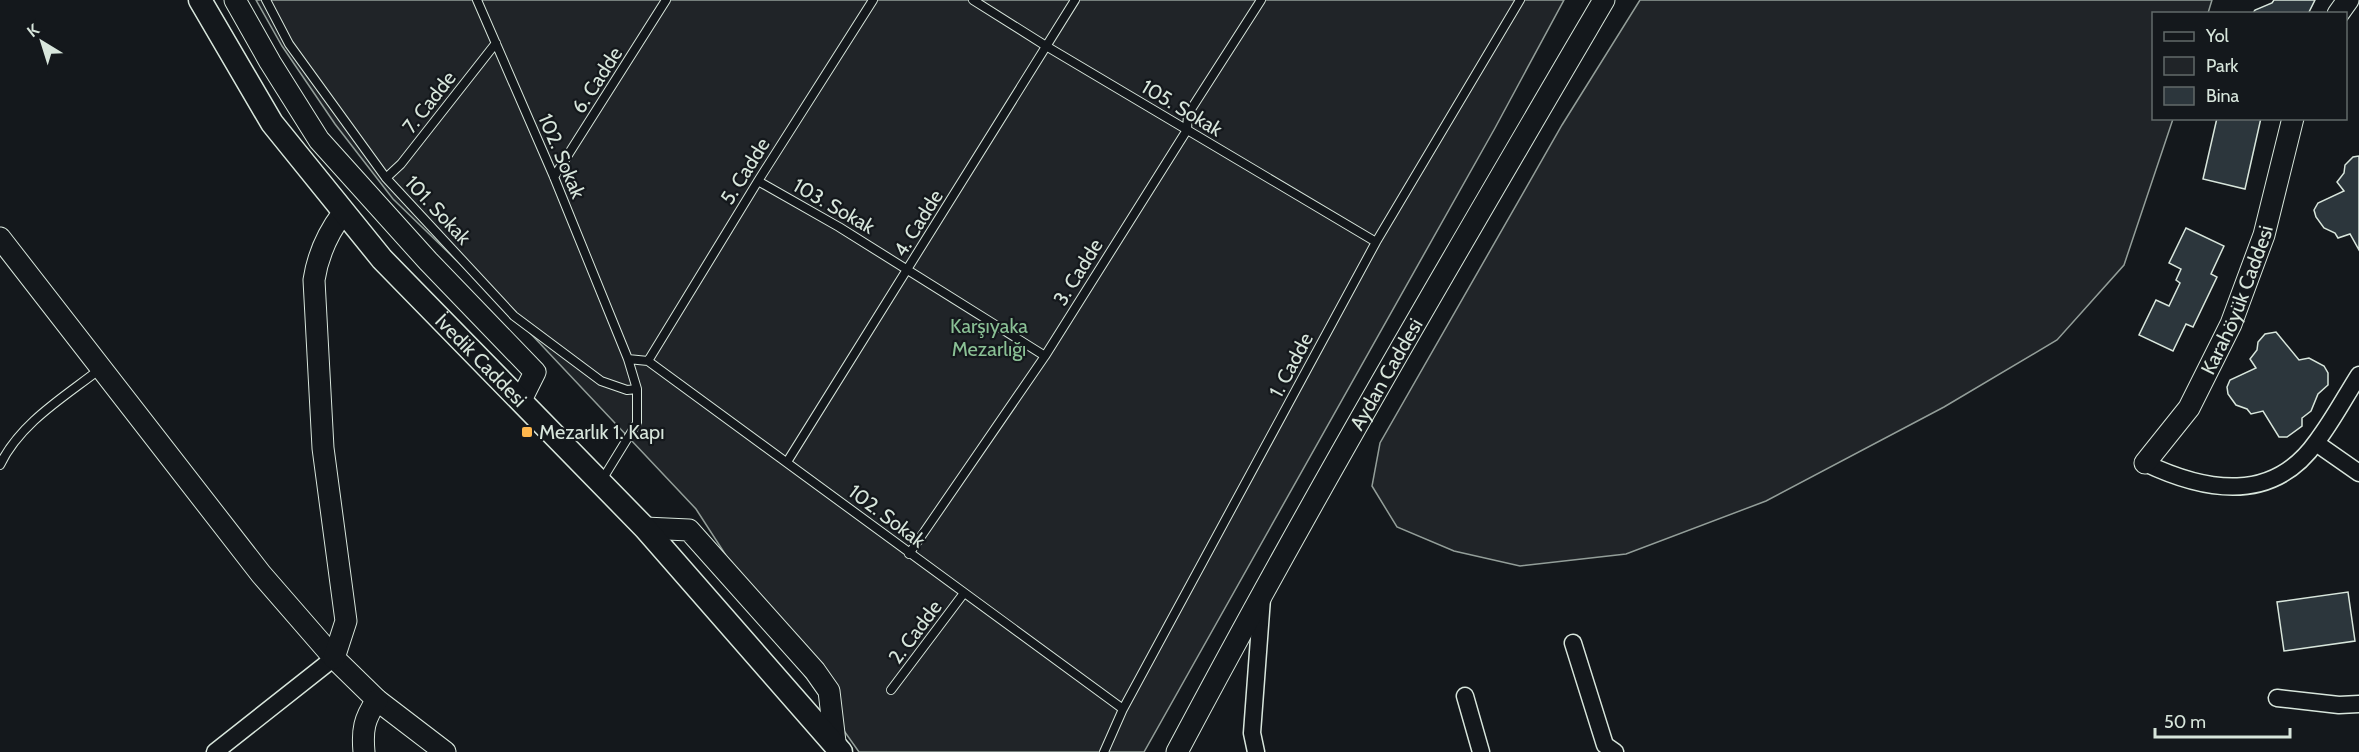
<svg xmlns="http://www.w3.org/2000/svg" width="2359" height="752" viewBox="0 0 2359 752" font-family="Cabin,sans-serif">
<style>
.green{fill:#202428;stroke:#939e99;stroke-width:1.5}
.building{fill:#2c363c;stroke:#d8e6dc;stroke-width:1.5}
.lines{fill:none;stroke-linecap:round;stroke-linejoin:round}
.service-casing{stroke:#d8e6dc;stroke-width:10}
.minor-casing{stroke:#d8e6dc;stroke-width:19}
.tertiary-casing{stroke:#d8e6dc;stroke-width:23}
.secondary-casing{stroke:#d8e6dc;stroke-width:25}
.service{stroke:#14181c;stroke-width:8}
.minor{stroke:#14181c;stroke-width:16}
.tertiary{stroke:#14181c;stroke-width:21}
.secondary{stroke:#14181c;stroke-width:22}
.poi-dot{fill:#ffb74d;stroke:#14181c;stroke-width:2}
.labels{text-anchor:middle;stroke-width:4.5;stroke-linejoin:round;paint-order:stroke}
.street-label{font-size:20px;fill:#d8e6dc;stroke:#14181c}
.park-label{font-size:20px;fill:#8ac095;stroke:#14181c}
.poi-label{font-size:20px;fill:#d8e6dc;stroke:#14181c;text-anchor:start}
</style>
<rect width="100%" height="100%" fill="#14181c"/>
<path class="green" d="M256 0H1564L1495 128 1144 752H859L791 656 696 509 514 316 393 199 335 124 282 46Z
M1640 0H2212L2208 13 2154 14V118L2173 119 2124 265 2057 340 1944 407 1766 501 1626 554 1520 566 1454 551 1397 527 1372 486 1380 443 1562 125Z"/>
<path class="building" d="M2274 0H2315L2308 14H2252L2255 10 2272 3Z
M2217 118H2261L2245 189 2203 179Z
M2359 156V250L2350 234 2338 238 2335 233 2324 228 2316 217 2314 210 2318 203 2344 191 2337 182 2344 173 2345 165 2353 157Z
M2186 228 2224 246 2211 274 2217 277 2193 327 2186 324 2173 351 2139 335 2156 300 2169 306 2180 283 2176 280 2181 269 2169 263Z
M2276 332 2299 360 2309 358 2324 366 2328 373V385L2318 394 2311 411 2302 418V426L2287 437H2279L2263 411 2251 414 2247 409 2236 405 2228 394 2227 387 2230 380 2256 368 2250 359 2257 350 2258 342 2265 334Z
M2348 592 2355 641 2284 651 2277 602Z"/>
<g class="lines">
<g class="service-casing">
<path id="service" d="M266 0 289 44 386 178 514 316 601 381 627 390 637 389
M477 0 554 177 628 359 637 389V423L602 480
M973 0 1046 46 1376 242
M554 177 666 0
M386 178 401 164 496 43
M758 181 839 227 1045 356
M628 359 648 361 1123 709
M648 361 758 181 873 0
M787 462 1075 0
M0 465C20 423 64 397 100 369
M909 554 1045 356 1187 130 1188 114 1261 0
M891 690 964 593
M1104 752 1123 709 1376 242 1520 0"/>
</g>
<g class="minor-casing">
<path id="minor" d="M2316 443 2359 473
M2145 463C2206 492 2273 504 2317 441 2333 420 2345 397 2359 375
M1573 643 1605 745 1615 752
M1465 696 1481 752
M2277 698 2339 705 2359 704
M215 752 334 658
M1256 752 1252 733 1262 598"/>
</g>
<g class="tertiary-casing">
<g id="tertiary">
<path d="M235 0 270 62 319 140 428 261 535 372 521 400"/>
<path d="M2338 14 2348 0"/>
<path d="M0 238 261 574 334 658 377 700 445 752"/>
<path id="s1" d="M2145 463 2189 408 2231 324 2264 235 2293 118"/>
<path d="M645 528 689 530 815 671 829 691 835 742"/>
<path d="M334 658 346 621 323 448 314 280C318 254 327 234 343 213"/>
<path d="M364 752C362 730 364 719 377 700"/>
<path id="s2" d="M1177 752C1312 497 1458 249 1604 0"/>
</g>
</g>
<g class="secondary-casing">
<g id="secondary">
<path id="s3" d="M200 0 272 123 382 259 645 528 841 752"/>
</g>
</g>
<use href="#service" class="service"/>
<use href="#minor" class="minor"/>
<use href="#tertiary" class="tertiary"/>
<use href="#secondary" class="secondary"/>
</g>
<rect class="poi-dot" x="521" y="426" width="12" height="12" rx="3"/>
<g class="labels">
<g class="street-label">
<text transform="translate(597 80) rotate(-57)" y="7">6. Cadde</text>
<text transform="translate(429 102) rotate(-52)" y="7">7. Cadde</text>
<text transform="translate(1182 108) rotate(31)" y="7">105. Sokak</text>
<text transform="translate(562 156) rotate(67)" y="7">102. Sokak</text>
<text transform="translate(745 171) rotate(-58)" y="7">5. Cadde</text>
<text transform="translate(834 206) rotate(30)" y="7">103. Sokak</text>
<text transform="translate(438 210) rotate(47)" y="7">101. Sokak</text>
<text transform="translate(918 223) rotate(-58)" y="7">4. Cadde</text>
<text transform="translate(1078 272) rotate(-58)" y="7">3. Cadde</text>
<text dy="7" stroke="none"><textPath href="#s1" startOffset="189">Karahöyük Caddesi</textPath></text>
<text dy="7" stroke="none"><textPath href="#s3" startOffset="459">İvedik Caddesi</textPath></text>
<text transform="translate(1291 365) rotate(-62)" y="7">1. Cadde</text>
<text dy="7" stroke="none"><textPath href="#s2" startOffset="432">Aydan Caddesi</textPath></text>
<text transform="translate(887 516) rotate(37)" y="7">102. Sokak</text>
<text transform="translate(915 632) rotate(-53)" y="7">2. Cadde</text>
</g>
<g class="park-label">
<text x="989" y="333">Karşıyaka<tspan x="989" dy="23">Mezarlığı</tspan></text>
</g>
<g class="poi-label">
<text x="539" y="439">Mezarlık 1. Kapı</text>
</g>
</g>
<rect x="2152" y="12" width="195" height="108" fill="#14181c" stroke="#626a69" stroke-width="1.5"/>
<rect x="2164" y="32" width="30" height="9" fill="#14181c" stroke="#626a69" stroke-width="1.5"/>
<text x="2206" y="42" font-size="18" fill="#d8e6dc">Yol</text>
<rect x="2164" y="57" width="30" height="18" fill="#202428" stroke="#626a69" stroke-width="1.5"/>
<text x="2206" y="72" font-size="18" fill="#d8e6dc">Park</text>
<rect x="2164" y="87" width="30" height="18" fill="#2c363c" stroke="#626a69" stroke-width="1.5"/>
<text x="2206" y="102" font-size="18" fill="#d8e6dc">Bina</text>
<g transform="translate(42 42) rotate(322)" stroke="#14181c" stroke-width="4.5" paint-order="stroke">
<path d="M0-4.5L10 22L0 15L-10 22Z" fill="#d8e6dc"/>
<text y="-9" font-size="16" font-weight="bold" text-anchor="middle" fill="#d8e6dc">K</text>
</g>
<path d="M2155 728v9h135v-9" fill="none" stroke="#d8e6dc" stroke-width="3"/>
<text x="2164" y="728" font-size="18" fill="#d8e6dc" stroke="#14181c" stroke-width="4.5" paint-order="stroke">50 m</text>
</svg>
